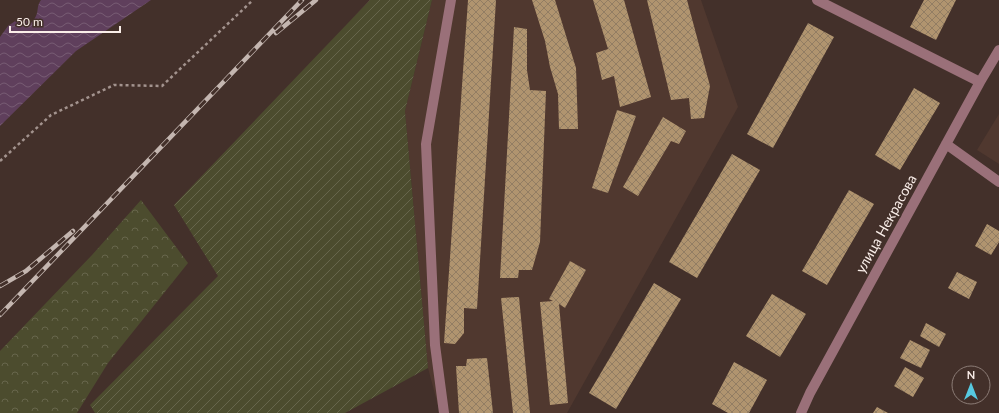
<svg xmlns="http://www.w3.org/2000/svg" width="999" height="413" viewBox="0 0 999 413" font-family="Lato,sans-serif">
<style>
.built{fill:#50382f}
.forest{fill:url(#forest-crowns)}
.garden{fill:url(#garden-furrows)}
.water{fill:url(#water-waves)}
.building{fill:url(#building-cross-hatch)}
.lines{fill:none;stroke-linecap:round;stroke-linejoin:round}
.path{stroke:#a3938e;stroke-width:2.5;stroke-dasharray:3 3;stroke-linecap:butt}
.minor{stroke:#9a7079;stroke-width:10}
.rail-casing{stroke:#c4b6b0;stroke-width:4.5}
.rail{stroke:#43302a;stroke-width:3;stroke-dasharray:9;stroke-linecap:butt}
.labels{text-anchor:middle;stroke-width:4;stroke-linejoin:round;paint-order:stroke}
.street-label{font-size:14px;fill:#faeee9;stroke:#43302a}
</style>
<defs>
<pattern id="forest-crowns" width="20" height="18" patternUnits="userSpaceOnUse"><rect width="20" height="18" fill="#4c4c2e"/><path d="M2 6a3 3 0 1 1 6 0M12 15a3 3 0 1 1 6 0" fill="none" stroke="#67664c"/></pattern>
<pattern id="garden-furrows" width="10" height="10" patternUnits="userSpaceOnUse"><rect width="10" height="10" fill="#4c4c2e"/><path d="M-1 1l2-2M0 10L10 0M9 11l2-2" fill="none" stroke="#67664c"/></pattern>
<pattern id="water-waves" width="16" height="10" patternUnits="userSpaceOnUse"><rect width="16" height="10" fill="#5f3f5c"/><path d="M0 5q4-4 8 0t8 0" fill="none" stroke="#775b73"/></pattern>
<pattern id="building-cross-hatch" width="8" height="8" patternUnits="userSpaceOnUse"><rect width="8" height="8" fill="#b0946f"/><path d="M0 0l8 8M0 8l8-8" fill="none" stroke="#927d63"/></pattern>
</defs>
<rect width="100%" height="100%" fill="#43302a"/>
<path class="built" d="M432 0H701L738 107 567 413H440L428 368 405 111Z
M999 114V164L977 150Z"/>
<path class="forest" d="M141 200 188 263 108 363 77 413H0V351L92 255Z"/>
<path class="garden" d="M370 0H432L405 111 428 368 345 413H95L90 405 218 276 174 205Z"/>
<path class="water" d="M41 0H151L76 51 0 126V37L8 26 21 17 31 23C41 13 35 8 41 0Z"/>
<path class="building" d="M468 0H496L477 309 464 308V333L455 344 444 343Z
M532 0H555L576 68 578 129H559L558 94 550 67 545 41Z
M593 0H624L651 97 620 107 614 76 602 80 596 53 608 49Z
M647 0H687L710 86 704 118 691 119 689 98 671 100Z
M924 0H956L936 40 910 27Z
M808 23 834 37 773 148 747 134Z
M514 27 527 29V70L530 90 546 91 540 242 532 270H519L518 278H500Z
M914 88 940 103 900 170 875 155Z
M617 110 636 116 608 193 592 188Z
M663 117 686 131 679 144 671 141 638 196 623 187Z
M732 154 760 170 697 278 669 262Z
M849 190 874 204 827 285 802 271Z
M987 224 999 231V242L991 255 975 246Z
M570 261 586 270 565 308 559 304 568 403 550 405 540 302 553 301 549 299Z
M957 272 977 282 969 299 948 288Z
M654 283 681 299 616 409 589 393Z
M772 294 806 314 780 357 746 336Z
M519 297 530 413H513L501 298Z
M926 323 946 334 939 347 920 336Z
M910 340 930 350 921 368 900 358Z
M487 358 493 413H459L456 366H466L467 359Z
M734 362 767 380 749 413H728L712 404Z
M905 367 924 378 913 397 894 386Z
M877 407 888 413H873Z"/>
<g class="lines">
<path class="path" d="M0 161 51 115 114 85 162 86 253 0"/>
<path class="minor" d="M817 0 980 82
M946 144 999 182
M444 413 435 345 426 144 451 0
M801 413 810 393 980 82 999 50"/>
<g class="rail-casing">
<path id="rail" d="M276 33 316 0
M0 286 26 271 73 231
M0 315 302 0"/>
</g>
<use href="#rail" class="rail"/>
</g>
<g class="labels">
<g class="street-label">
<text transform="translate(886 224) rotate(-61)" y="5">улица Некрасова</text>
</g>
</g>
<g transform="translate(971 385)"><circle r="19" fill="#43302a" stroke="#8c7c76"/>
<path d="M0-3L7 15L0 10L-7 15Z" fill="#56c9e0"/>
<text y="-6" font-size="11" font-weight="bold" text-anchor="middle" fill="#faeee9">N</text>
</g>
<path d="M10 26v6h110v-6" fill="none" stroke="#faeee9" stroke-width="2"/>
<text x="16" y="26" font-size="12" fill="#faeee9" stroke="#43302a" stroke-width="3" paint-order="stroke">50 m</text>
</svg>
